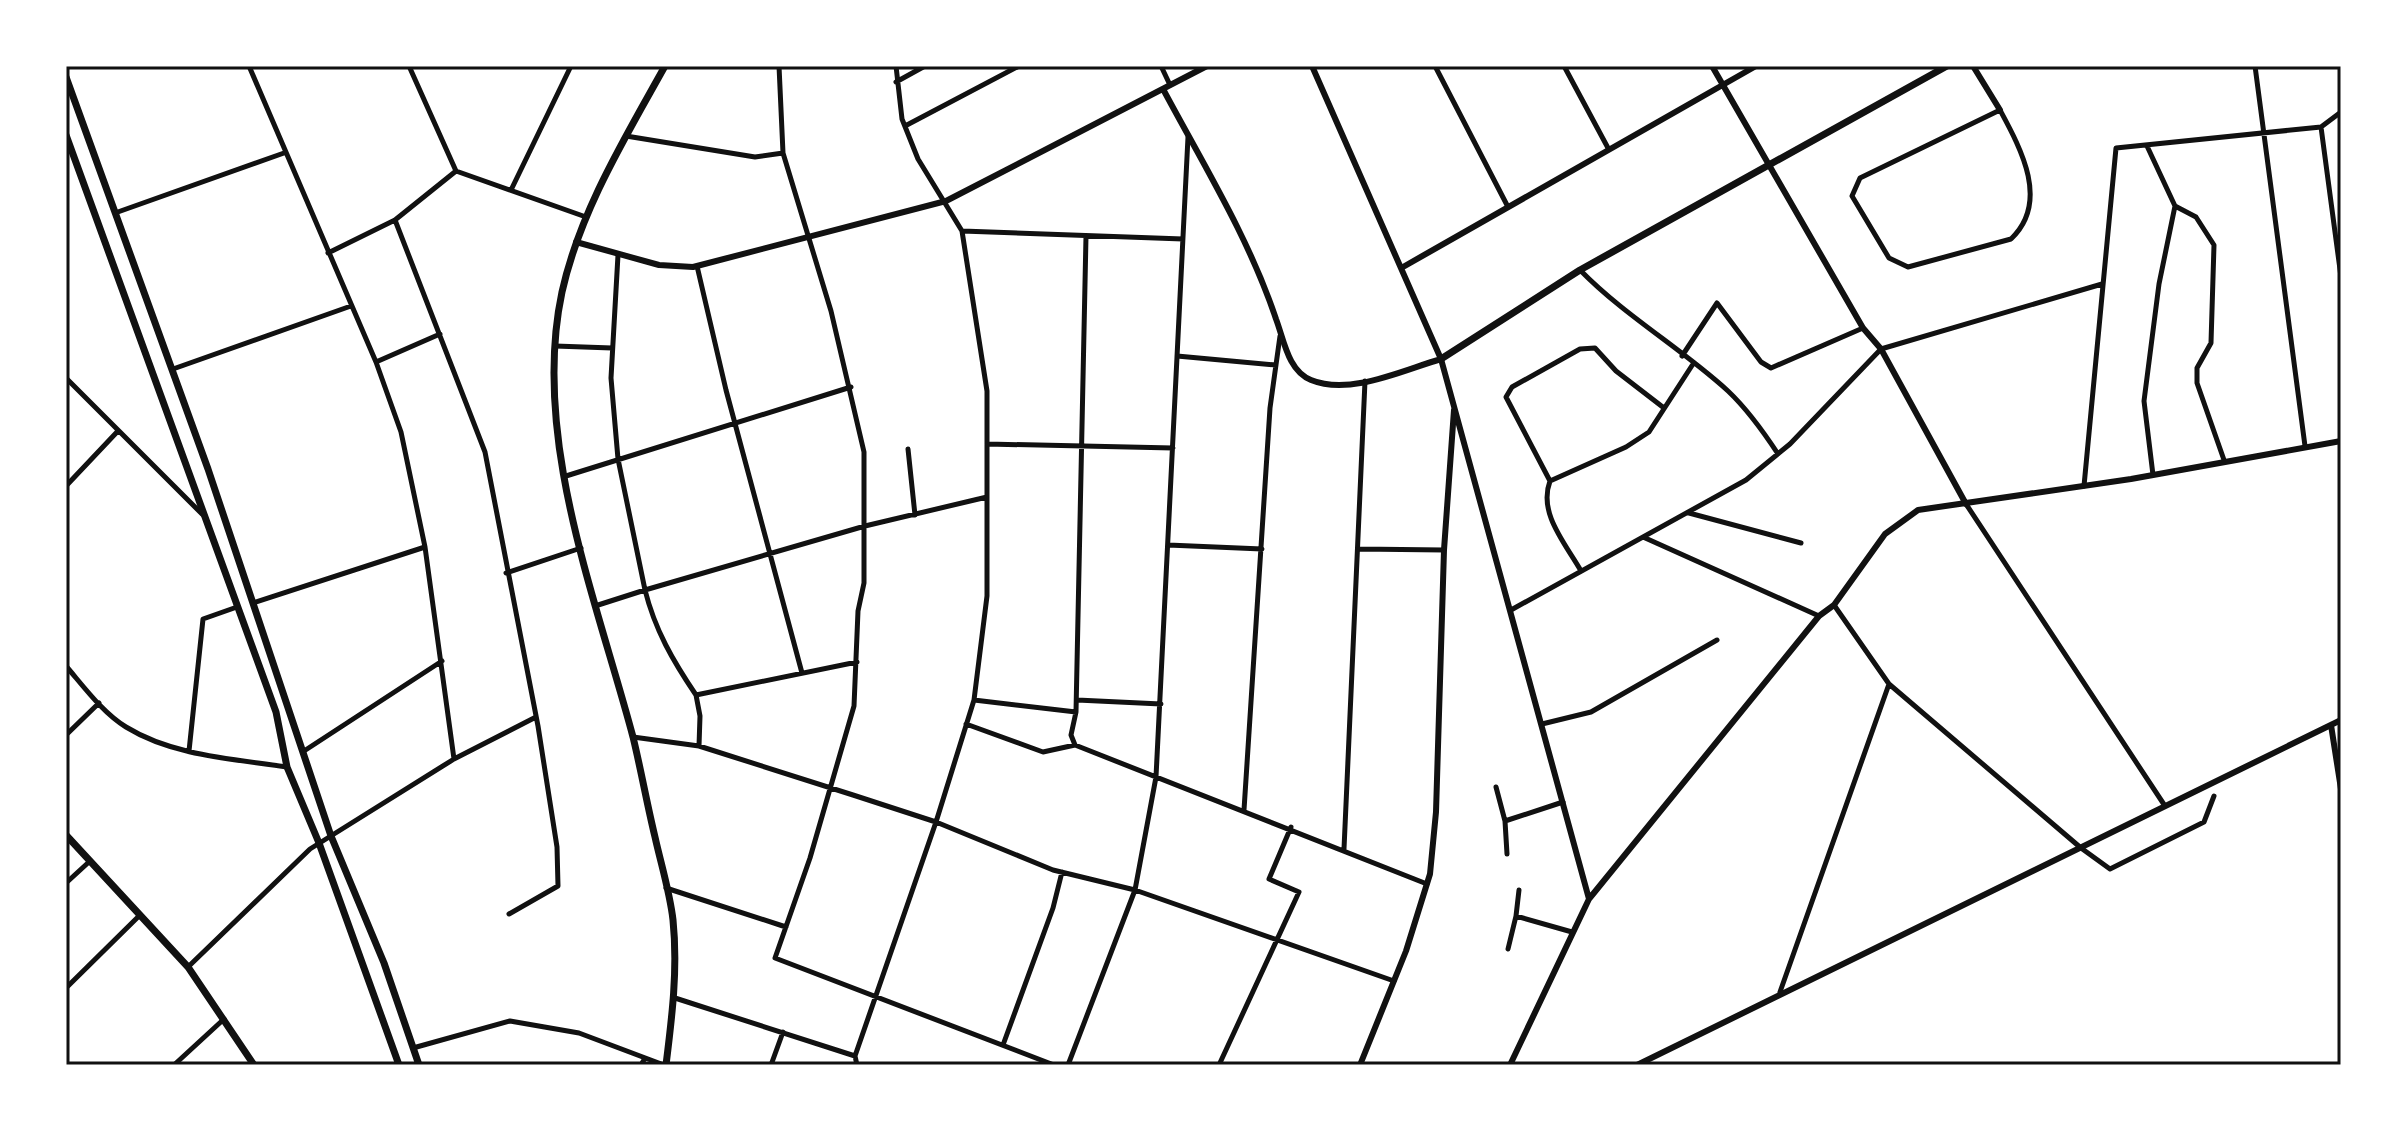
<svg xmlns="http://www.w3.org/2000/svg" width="2407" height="1131" viewBox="0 0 2407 1131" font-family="'Source Serif 4',serif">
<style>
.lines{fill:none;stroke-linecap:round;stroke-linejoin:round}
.minor{stroke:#111;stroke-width:5}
.tertiary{stroke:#111;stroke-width:6}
.secondary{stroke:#111;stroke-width:7}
.neatline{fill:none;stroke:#111;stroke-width:3}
</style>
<rect width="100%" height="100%" fill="#fff"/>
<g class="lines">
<path class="minor" d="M249 66 376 362 401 432 425 547 454 759
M409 66 456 171 586 217
M779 66 783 153 831 311 864 452V583L858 611 854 706 810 858 775 958 1054 1065
M1161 66 1170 85
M1435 66 1508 207
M1564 66 1608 148
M2255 66 2305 446
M896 82 925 66
M2000 110C2021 149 2050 202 2011 239L1908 267 1889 258 1852 196 1860 178Z
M905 126 1019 66
M2321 127 2341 277
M2321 127 2341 112
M626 136 755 157 783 153
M2147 146 2175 206 2159 284 2144 401 2153 475
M512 188 571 66
M2175 206 2196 217 2214 245 2211 343 2197 368V383L2224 460
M115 213 284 153
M395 220 485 452 538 726 557 847 558 886 509 914
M962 231 1183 239
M1086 236 1076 712 1071 735 1075 745 1427 884
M328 253 395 220 456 171
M618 255 611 378 618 459 645 590 865 526 987 497
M697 266 726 390 802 673
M1580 270C1625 316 1681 348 1728 391 1748 410 1763 431 1778 454
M555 346 612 348
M1177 356 1276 365
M1682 356 1717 303 1761 362 1771 368 1863 328
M376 362 440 334
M173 369 351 306
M66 378 202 514
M987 444 1173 448
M908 449 915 515
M566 476 851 387
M1550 481 1506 397 1512 387 1580 349 1595 348 1616 371 1664 408
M66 486 117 432
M2084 486 2116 148 2321 127
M1966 504 2165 806
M1689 513 1801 543
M1643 537 1819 616
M1168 545 1262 549
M1358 549 1444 550
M1581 571C1565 543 1538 513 1550 481L1626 447 1649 432 1693 364
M506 573 581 548
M253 603 425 547
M1834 605 1889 684 2081 848 2110 869 2204 822 2214 796
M595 606 645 590C655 630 673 661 696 695L857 662
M1511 610 1746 480 1790 444 1881 349 2102 284
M66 666C84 687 103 713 126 727 173 756 234 759 287 767
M696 695 700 716 699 746
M974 700 1076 712
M1077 700 1161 704
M966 724 1043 752 1075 745
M1542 724 1591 712 1717 640
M66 735 99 703
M633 737 699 746 853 795 936 822 1053 870 1135 890 1394 981
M189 751 203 619 237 607
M304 751 442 661
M1496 787 1505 821 1507 854
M1244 810 1270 408 1280 336
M1505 821 1563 802
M1344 849 1365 381
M66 883 90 861
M666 888 786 927
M1516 916 1519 890
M1508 949 1516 916 1572 932
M188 967 310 849 454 759 536 717
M66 988 140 915
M1780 992 1889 684
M675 998 855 1056
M1003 1045 1053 908 1062 872
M413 1048 510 1021 579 1033 664 1065
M174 1065 224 1019
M641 1065 645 1058
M771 1065 783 1032
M857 1065 855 1056 936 822 974 700 987 596V391L962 231 918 159 902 119 896 66
M1068 1065 1135 890 1156 777 1188 137
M1219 1065 1299 892 1269 879 1291 827"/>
<path class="tertiary" d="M1312 66 1441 359 1589 899 1510 1065
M1712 66 1863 328 1881 349 1966 504
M1973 66 2000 110
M1163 89C1203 164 1249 238 1276 319 1284 340 1288 371 1311 380 1350 396 1403 370 1441 359
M576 242 659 265 693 267 946 201 1207 66
M1403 267 1756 66
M2331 725 2341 789
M1589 899 1819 616 1834 605 1885 534 1918 510 2131 479 2341 441
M1360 1065 1406 951 1430 874 1436 812 1444 550 1454 410
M1637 1065 2341 720"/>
<path class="secondary" d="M665 66C625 138 580 211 562 292 531 437 596 598 633 737 641 770 647 804 655 837 661 864 670 893 673 920 678 969 672 1017 666 1065
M66 77 208 469 331 836 384 963 419 1065
M66 135 276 712 287 767 319 843 399 1065
M1441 359 1580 270 1947 66
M66 835 188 967 254 1065"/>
</g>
<rect width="2407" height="1131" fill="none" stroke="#ffffff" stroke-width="136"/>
<rect x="68" y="68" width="2271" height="995" class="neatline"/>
</svg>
